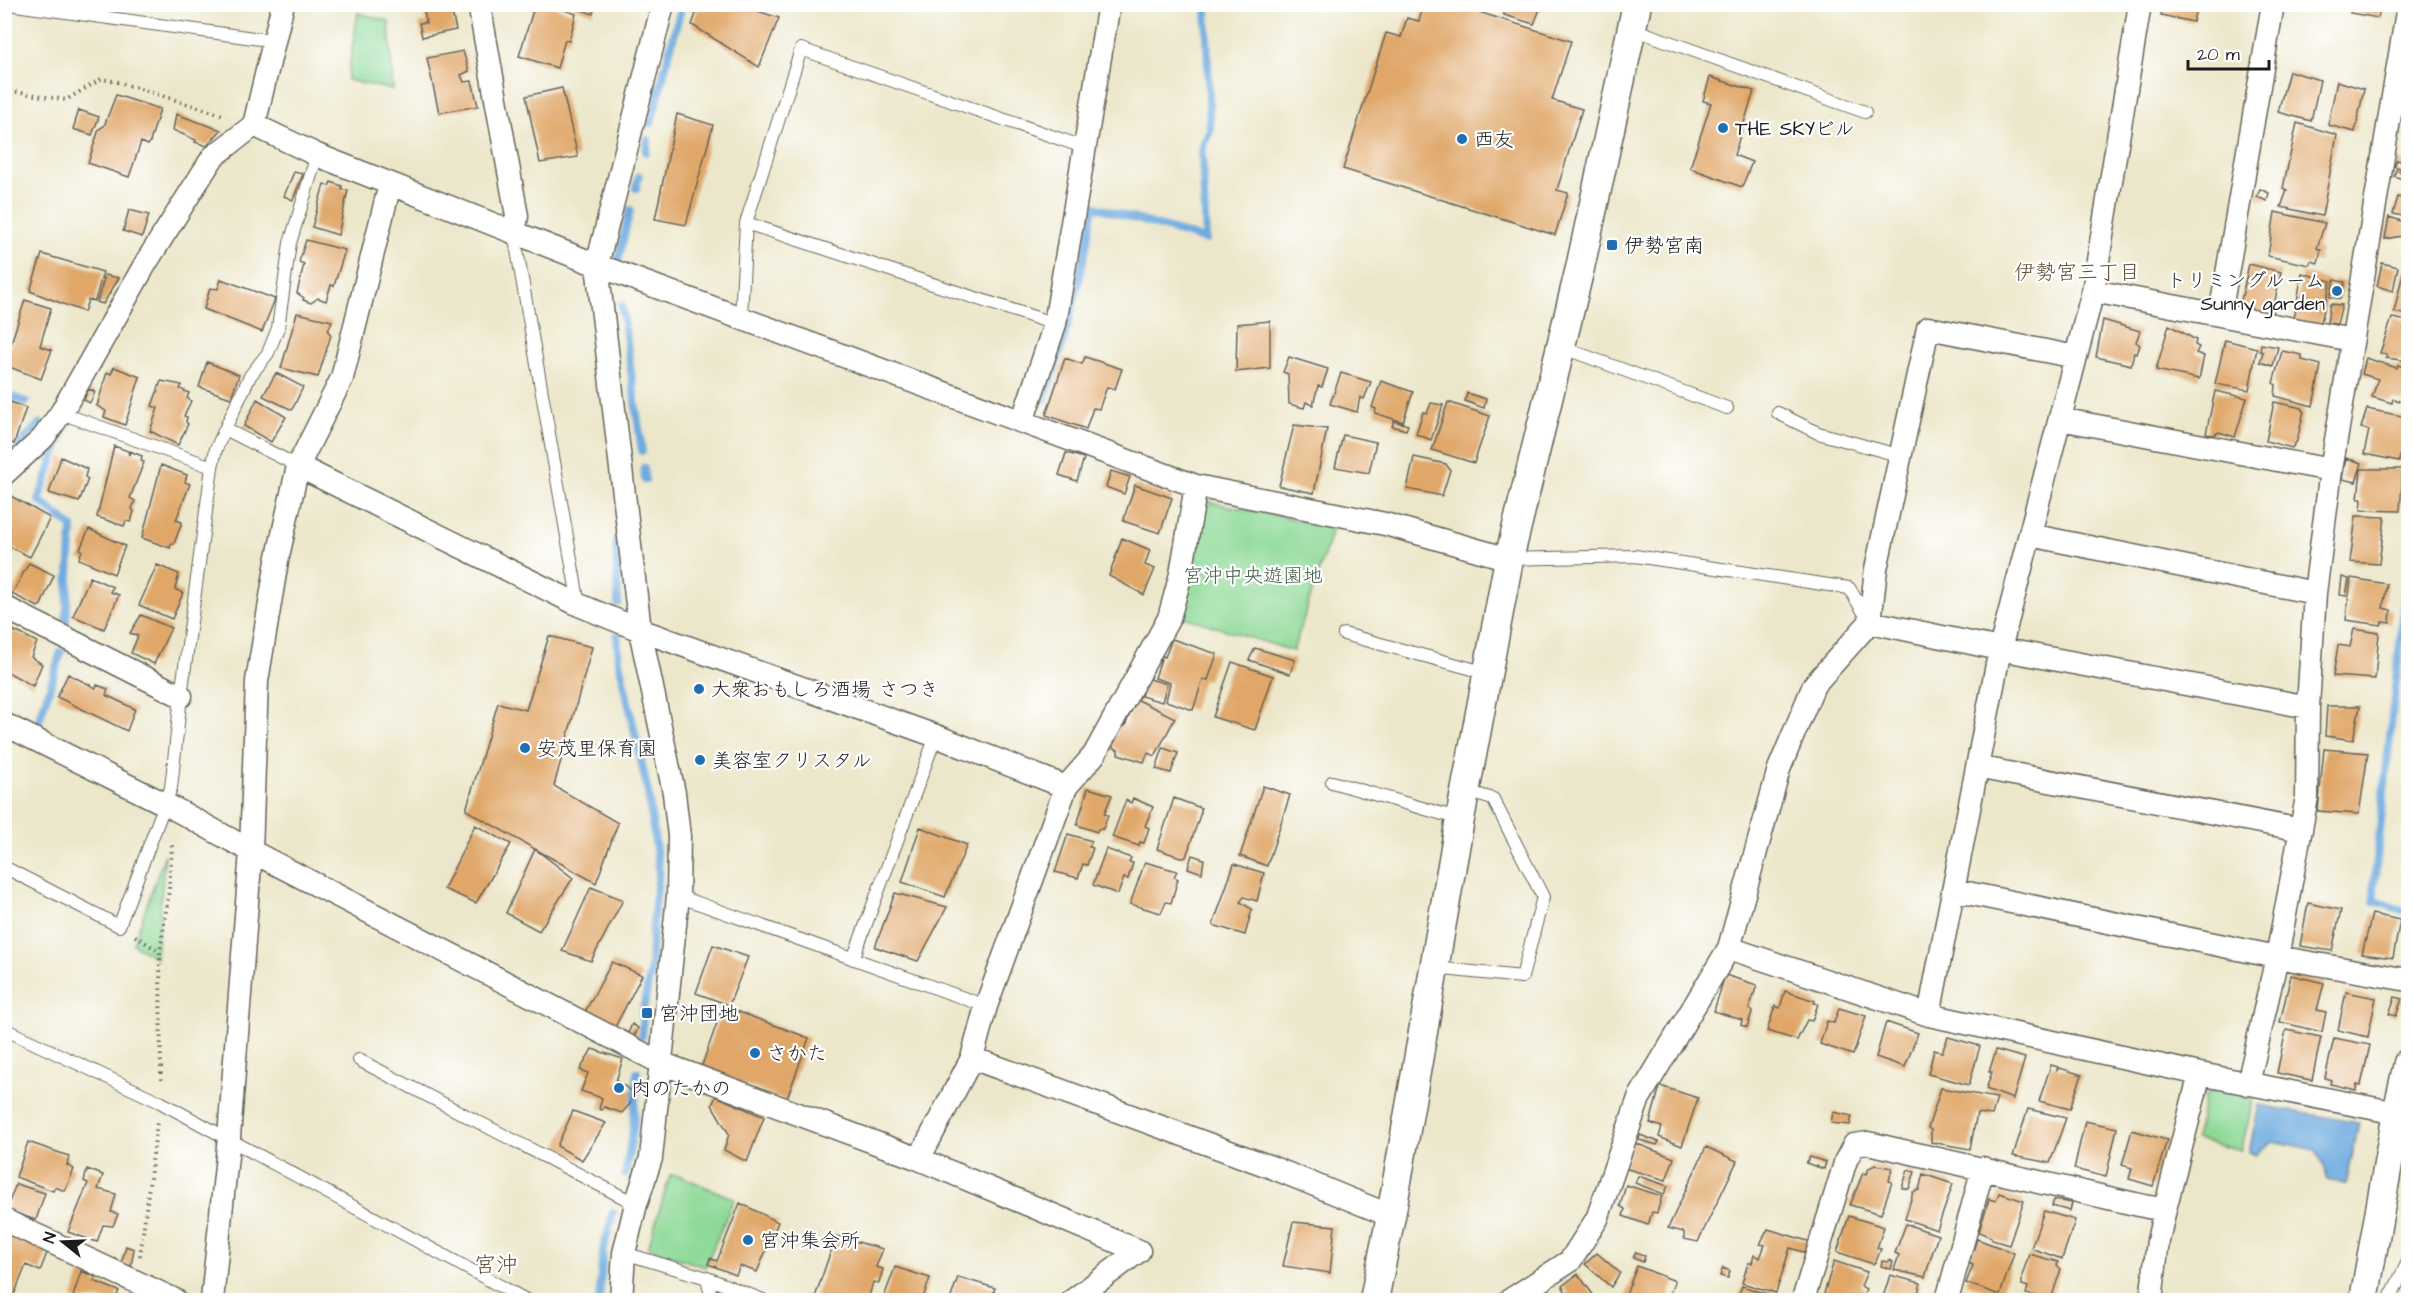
<svg xmlns="http://www.w3.org/2000/svg" width="2413" height="1305" viewBox="0 0 2413 1305" font-family="'Architects Daughter','Klee One',sans-serif">
<style>
.green{fill:#8dd997;stroke:#547a5a;stroke-width:1.5}
.water{fill:#6eabdf;stroke:#45647e;stroke-width:1.5}
.lines{fill:none;stroke-linecap:round;stroke-linejoin:round}
.stream{stroke:#6eabdf;stroke-width:8}
.building{fill:#e0a769}
.service-casing{stroke:#656359;stroke-width:14}
.minor-casing{stroke:#656359;stroke-width:25}
.tertiary-casing{stroke:#656359;stroke-width:31}
.path{stroke:#656359;stroke-width:4;stroke-dasharray:1.5 4.5;stroke-linecap:butt}
.service{stroke:#fff;stroke-width:12}
.minor{stroke:#fff;stroke-width:22}
.tertiary{stroke:#fff;stroke-width:28}
.poi-dot{fill:#1f6fb2;stroke:#fff;stroke-width:2}
.labels{text-anchor:middle;stroke-width:4.5;stroke-linejoin:round;paint-order:stroke}
.poi-label{font-size:20px;fill:#1c1c1c;stroke:#fff;text-anchor:start}
.park-label{font-size:20px;fill:#445e47;stroke:#fff}
.neighbourhood-label{font-size:21px;fill:#614d37;stroke:#fff}
.quarter-label{font-size:22px;fill:#614d37;stroke:#fff}
</style>
<rect width="100%" height="100%" fill="#fff"/>
<filter id="ink" filterUnits="userSpaceOnUse"><feTurbulence type="fractalNoise" baseFrequency=".0167" numOctaves="2"/><feDisplacementMap in="SourceGraphic" scale="12" xChannelSelector="R" yChannelSelector="G"/><feConvolveMatrix kernelMatrix="1 2 1 2 8 2 1 2 1" color-interpolation-filters="sRGB"/></filter>
<filter id="wash" filterUnits="userSpaceOnUse"><feTurbulence type="fractalNoise" baseFrequency=".008" numOctaves="4" result="noise"/><feDisplacementMap in="SourceGraphic" scale="24" xChannelSelector="R" yChannelSelector="G"/><feGaussianBlur stdDeviation="1.35" result="paint"/><feColorMatrix in="noise" values="0 0 0 0 0 0 0 0 0 0 0 0 0 0 0 0 0 1.4 0 .05"/><feComposite in="paint" operator="in"/></filter>
<g filter="url(#wash)">
<rect width="100%" height="100%" fill="#ece7ca"/>
<path class="green" d="M358 13 389 21 393 90 347 80Z
M1205 501 1333 527 1293 651 1181 616Z
M165 854 156 958 133 944Z
M2214 1088 2254 1098 2241 1151 2195 1139 2205 1097Z
M670 1175 680 1176 734 1199 705 1267 648 1248Z"/>
<path class="water" d="M2259 1105 2359 1123 2346 1185 2328 1179 2316 1150 2273 1141 2256 1154 2249 1152Z"/>
<g class="lines">
<path class="stream" d="M651 123 682 4
M646 152 648 140
M636 188 639 176
M618 261 630 210
M622 306 642 451
M4 394 26 402
M1044 400C1066 337 1083 273 1093 206L1206 240 1202 153 1204 142 1210 132 1206 4
M63 430 39 500 72 527 66 620
M19 446 40 423
M644 468 645 480
M616 540 618 603
M2408 566 2374 886V901L2408 912
M617 636 619 661 648 792 659 871 653 922 651 968 643 1011 642 1036
M37 727 61 652
M625 1174 633 1130 637 1072
M599 1300 603 1250 613 1213"/>
</g>
<g id="blocks">
<path class="building" d="M423 4H450L456 30 422 37 419 23H426Z
M535 4H547L576 14 569 41 565 40 557 68 519 56Z
M1424 4H1453L1571 41 1552 100 1582 109 1557 190 1568 193 1555 235 1343 169 1386 33 1401 37 1407 18 1419 21Z
M1502 4H1542L1534 24 1504 15V11L1500 10Z
M2164 4H2197L2193 22 2161 15Z
M2351 4H2381L2378 18 2350 13Z
M568 5H595L593 14Z
M699 5H739L779 18 759 67 692 25Z
M463 51 469 71 461 75 464 82 472 81 478 106 439 113 427 58Z
M2289 71 2320 80 2311 121 2278 112Z
M1710 77 1754 91 1734 155 1752 162 1742 187 1690 168 1711 103 1703 101Z
M2337 81 2364 89 2355 132 2328 125Z
M562 88 578 157 540 163 526 96Z
M116 95 160 109 150 142 148 145 141 142 129 177 88 163 99 129 104 126Z
M79 110 99 117 92 135 73 129Z
M176 114 221 130 207 146 195 142 196 140 173 130Z
M677 114 713 125 686 225 655 219Z
M2297 123 2337 135 2322 216 2281 207 2287 190 2283 188Z
M2397 160 2408 163V171L2394 166Z
M2396 170 2408 174V181L2394 176Z
M294 172 303 174 293 200 284 196Z
M331 182 342 186V190H348L338 235 312 227 324 184 329 186Z
M2260 189 2269 193 2267 201 2257 197Z
M2398 197 2408 200V217L2393 214Z
M129 210 149 215 142 237 123 231Z
M2275 212 2325 223 2317 248 2321 250 2318 263 2311 261 2309 265 2268 256Z
M2389 217 2408 223 2407 235 2385 239Z
M306 240 345 250 334 286 331 285 326 301 318 298 311 303 303 300 304 298 297 293 304 264 299 262Z
M42 254 103 272 95 301 88 300 84 312 30 291Z
M2382 263 2398 267 2393 291 2377 286Z
M2249 264 2281 272 2272 315 2239 310Z
M2404 269 2408 270V315L2394 312Z
M2302 273 2331 281 2320 326 2293 324Z
M105 275 119 278 103 304 97 302Z
M221 279 275 299 262 332 204 309 210 288 218 289Z
M2334 280 2345 282 2340 299 2330 297Z
M25 300 51 308 40 346 52 350 41 379 4 365Z
M2330 304 2342 305 2337 324 2327 323Z
M297 313 332 321 328 331 331 335 318 377 281 368Z
M2392 318 2408 321V361L2386 358 2387 354 2380 353Z
M2103 320 2140 331 2136 342 2140 345 2137 354 2134 353 2131 365 2096 357Z
M1270 321V368L1236 372 1237 324Z
M2169 325 2196 340 2195 345 2199 347 2196 353 2204 356 2199 379 2156 370Z
M2225 340 2257 348 2249 390 2215 384Z
M2261 344 2278 347 2273 366 2260 362 2263 352 2260 351Z
M2282 351 2302 355V360L2321 365 2313 406 2275 396 2276 385 2273 383Z
M1085 357 1122 369 1115 389 1107 387 1099 409 1093 408 1086 429 1046 415 1065 358 1082 364Z
M1289 357 1328 369 1322 387 1318 386 1313 405 1306 402 1304 408 1289 404 1288 374 1283 372Z
M2366 358 2397 368 2398 365 2408 368V403L2393 399 2392 403 2372 397 2378 379 2362 374Z
M207 362 239 375 231 398 199 387Z
M114 367 140 377 125 425 104 417 106 411 97 406 107 372 111 374Z
M276 373 303 387 292 410 263 396Z
M1341 373 1371 382 1364 399 1360 397 1357 412 1330 404Z
M161 381 182 385 180 389 189 393 187 398 191 401 184 416 187 417 186 422 188 424 178 445 150 431 158 408 152 406Z
M1381 381 1413 392 1403 422 1375 413 1376 409 1372 407Z
M88 389 95 392 90 403 84 400Z
M2215 391 2247 398 2235 437 2219 432 2214 435 2206 434Z
M1467 393 1486 399 1484 408 1465 401Z
M257 399 286 417 271 442 244 426Z
M8 401 26 408 14 444 4 441V409Z
M1448 402 1490 416 1474 463 1432 450Z
M2274 402 2302 408 2304 411 2297 441 2292 448 2266 441Z
M1431 403 1443 405 1431 440 1416 434 1423 412 1427 413Z
M2367 409 2407 417 2399 461 2364 454 2369 430 2361 428Z
M1394 421 1408 425 1406 430 1392 426Z
M1294 425 1327 429 1314 493 1279 486Z
M1343 435 1376 442 1369 473 1335 467Z
M114 446 128 451 129 455 130 451 142 456 141 461 144 462 130 498 135 501 132 509 134 511 131 522 126 521 124 526 97 517Z
M1066 453 1084 458 1077 481 1059 475Z
M61 457 87 469 85 477 88 479 79 502 49 493Z
M1414 457 1446 464 1450 470 1442 496 1407 489Z
M2346 458 2362 463 2356 482 2342 479Z
M161 465 187 475 185 482 190 484 176 520 182 522 174 544H171L170 548 142 538Z
M2361 469H2403L2400 511 2361 510 2362 499H2358Z
M1111 471 1130 477 1124 494 1106 487Z
M1135 485 1172 498 1160 533 1123 521Z
M9 495 50 518 30 557 4 544V504Z
M2356 516 2385 517 2379 564 2350 562Z
M89 529 125 546 114 574 79 559 82 550 80 549Z
M1122 538 1150 550 1145 565 1155 569 1144 595 1109 576Z
M29 563 54 575 41 605 38 607 12 594Z
M157 565 179 574 175 589 183 593 172 619 139 605Z
M90 577 113 587 110 592 119 595 104 629 73 616Z
M2342 577 2349 579 2346 596 2340 595Z
M2351 578 2387 584 2383 608 2391 610 2390 623 2382 622 2381 625 2346 620Z
M141 615 171 628 154 664 131 653 138 636 130 633Z
M2354 629 2379 633 2375 679 2333 676 2338 645 2350 647Z
M13 630 37 642 31 657 42 664 33 686 4 670V648Z
M549 636 592 647 554 786 618 823 596 883 535 849 573 878 539 931 506 913 535 849 466 810 498 703 526 710Z
M1172 639 1217 654 1208 680 1203 679 1193 710 1166 701 1170 683 1155 678 1162 656 1165 657Z
M1255 648 1295 660 1290 674 1249 660Z
M1232 662 1273 676 1255 730 1213 717Z
M68 674 96 688 97 685 108 689 106 695 135 709 127 731 57 697Z
M1146 678 1167 684 1162 702 1141 696Z
M1136 699 1175 718 1155 756 1148 753 1144 762 1118 754V750L1111 746 1119 724 1125 726Z
M2327 706H2360L2353 740 2325 736Z
M1163 748 1178 753 1171 773 1156 769Z
M2324 749 2368 753 2359 814 2318 811Z
M1263 786 1290 795 1267 866 1240 856Z
M1088 788 1112 795 1104 814 1108 815 1103 829H1098L1097 832 1077 825Z
M1133 798 1153 807 1145 826 1149 828 1144 843 1140 842 1139 846 1112 837 1126 800 1131 803Z
M1174 798 1201 808V812L1186 857 1183 858 1157 849Z
M475 825 511 844 476 903 444 889Z
M920 827 967 845 945 897 902 882Z
M1068 834 1092 841 1089 847 1093 848 1087 865 1083 864 1078 878 1055 872Z
M1106 849 1131 858 1129 862 1133 863 1128 879 1124 878 1118 894 1093 885Z
M1192 855 1204 859 1202 873 1188 868Z
M1145 862 1177 871 1174 877 1178 879 1171 903 1166 902 1161 913 1130 904Z
M1234 864 1264 873 1257 901 1244 897 1240 902 1252 909 1245 935 1213 925Z
M591 887 623 900 591 961 562 951Z
M895 893 947 907 918 961 875 947Z
M2308 903 2341 910 2332 951 2300 946Z
M2372 914 2400 920 2393 958 2362 954Z
M713 945 748 957 729 1005 696 993Z
M612 962 642 975 614 1029 585 1012Z
M1725 975 1757 985 1749 1009 1752 1012 1747 1027 1741 1025 1742 1020 1714 1011Z
M2291 975 2324 983 2317 1010 2326 1012 2322 1032 2280 1022Z
M1785 991 1815 1001 1814 1003 1818 1004 1812 1021 1807 1020 1797 1040 1767 1031 1775 1006 1780 1008Z
M2346 992 2376 998 2368 1037 2338 1030Z
M2395 997 2402 999 2396 1016 2389 1014Z
M723 1006 809 1038 786 1101 701 1068Z
M1839 1008 1866 1016 1853 1055 1820 1044 1827 1021 1834 1023Z
M1886 1022 1918 1033 1905 1067 1876 1057Z
M632 1024 638 1028 633 1039 627 1036Z
M2286 1030 2321 1037 2312 1080 2277 1073Z
M1948 1037 1980 1046 1969 1085 1928 1074 1934 1050 1942 1052Z
M2334 1038 2370 1045 2361 1085 2357 1084 2356 1090 2330 1084 2331 1080 2325 1078Z
M592 1049 623 1059 616 1081 632 1091 630 1104 622 1113 604 1107 602 1110 599 1109 602 1098 581 1091 588 1073 580 1070Z
M1996 1050 2025 1058 2013 1099 1986 1089 1992 1072H1989Z
M2051 1065 2058 1067 2057 1070 2060 1068 2082 1075 2070 1109 2039 1101Z
M1660 1086 1698 1098 1682 1146 1659 1137 1662 1127 1650 1123Z
M1941 1088 1997 1098 1992 1115 1977 1113 1970 1149 1931 1142V1130L1928 1128Z
M716 1096 764 1117 747 1162 724 1150 729 1134 712 1105Z
M2028 1109 2066 1118 2050 1163 2013 1156Z
M573 1111 606 1123 582 1160 557 1146Z
M1833 1112 1852 1116 1850 1125 1831 1123Z
M2085 1121 2117 1128 2106 1177 2074 1169Z
M2132 1130 2167 1140 2153 1186 2129 1179 2132 1168 2122 1165Z
M1640 1135 1659 1142 1657 1145 1639 1140Z
M28 1142 69 1156 67 1165 74 1169 65 1191 55 1187 53 1191 16 1177Z
M1632 1142 1674 1158 1666 1180 1624 1168Z
M1706 1147 1737 1161 1698 1242 1684 1239V1232L1668 1228Z
M1810 1157 1826 1162 1824 1169 1806 1163Z
M1875 1165 1892 1168 1889 1181 1892 1182 1881 1214 1850 1205 1863 1173 1867 1174 1869 1168Z
M87 1169 103 1175 98 1189 116 1194 111 1212 118 1214 113 1226 103 1225 97 1242 68 1232 88 1183 84 1181Z
M1908 1170 1915 1172 1909 1189 1902 1188Z
M1923 1174 1953 1184 1937 1230 1905 1219 1913 1192 1919 1190Z
M1638 1176 1668 1186 1664 1194 1635 1183Z
M16 1184 45 1193 36 1220 6 1210Z
M1626 1185 1662 1196 1657 1213 1652 1212 1648 1225 1623 1216 1625 1209 1620 1206Z
M1999 1193 2024 1201 2009 1245 1992 1240 1991 1237 1979 1232 1989 1199 1996 1201Z
M2054 1200 2072 1203 2070 1211 2052 1206Z
M740 1203 778 1222 757 1272 740 1266 736 1275 708 1264 710 1258 717 1261Z
M2044 1211 2075 1220 2062 1259 2031 1248Z
M1849 1216 1884 1227 1877 1248 1881 1249 1876 1261 1873 1264 1837 1252Z
M1293 1222 1335 1226 1330 1273 1283 1266Z
M1906 1224 1938 1235 1925 1277 1894 1270 1899 1255 1895 1253Z
M1768 1229 1811 1242 1807 1253 1790 1248 1776 1293 1742 1283 1748 1263H1752L1754 1255 1760 1258 1765 1245 1760 1244Z
M4 1231 49 1248 40 1271 26 1265 12 1300H4Z
M836 1236 883 1249 876 1267 883 1269 879 1283 873 1282 868 1300H814Z
M1977 1239 2014 1253 2000 1295 1966 1283 1973 1265 1969 1263Z
M126 1246 134 1249 131 1266 121 1264Z
M1636 1252 1645 1256 1643 1262 1633 1258Z
M1597 1253 1620 1273 1611 1287 1585 1264Z
M2029 1254 2058 1262 2057 1266 2061 1269 2051 1299 2026 1294 2028 1287 2022 1285V1276Z
M1889 1260 1893 1262 1891 1269 1881 1266 1882 1261 1888 1262Z
M1834 1261 1867 1272 1861 1286 1866 1289 1862 1300H1822Z
M1637 1266 1675 1281 1667 1300H1624Z
M895 1267 930 1278 923 1298 930 1300H883Z
M1723 1268 1730 1271 1728 1278 1720 1276Z
M81 1271 96 1277 94 1281 119 1291 115 1300H72Z
M1578 1274 1594 1296 1604 1299 1603 1300H1577L1570 1298 1562 1286Z
M1890 1275 1921 1283 1916 1300H1882Z
M958 1277 995 1288 991 1300H950Z
M1742 1286 1777 1297 1776 1300H1737Z"/>
</g>
</g>
<g filter="url(#ink)">
<use href="#blocks" fill-opacity="0" stroke="#656359" stroke-width="1.5"/>
<g class="lines">
<g class="service-casing">
<path id="service" d="M8 4 275 41
M1633 29 1865 112
M746 223 1055 324
M514 233 579 605
M741 318 746 223 801 49 1086 148
M1561 347 1727 408
M61 413 212 467
M1778 413 1818 433 1901 456
M298 466 225 429 250 376 268 353 278 328 290 243 317 155
M1510 559 1635 556 1849 588 1868 619
M1344 634 1487 673
M1332 782 1460 819
M4 867 119 926 171 788 181 696 212 467 216 449 225 429
M678 896 986 1006
M853 959 936 736
M1434 968 1522 977 1543 897 1493 799 1466 791
M4 1029 160 1102 526 1300
M359 1060 636 1204
M624 1253 707 1278 763 1300
M707 1278 712 1300
M2389 1300 2408 1262"/>
</g>
<g class="minor-casing">
<path id="minor" d="M479 4 517 216 514 233
M254 125 317 155 597 265 1196 486 1385 524 1509 559
M2093 291 2352 340
M2220 315 2273 4
M2060 419 2331 470
M1022 422 1055 324 1109 4
M298 466 579 605 640 630 936 736 1066 787
M4 474 43 438 61 413 147 261 213 157 254 125 283 4
M2030 535 2315 593
M4 607 181 696
M1870 622 2000 649 2308 707
M4 724 175 809 251 851 661 1063 919 1159 1139 1251 1073 1300
M1977 767 2301 830
M1953 890 2277 957 2408 980
M1729 948 1929 1015 2200 1074 2397 1113
M1929 1015 2000 649 2093 291 2140 4
M972 1058 1271 1167 1391 1216
M2248 1084 2277 957 2307 797 2308 707 2315 593 2331 470 2408 6
M919 1159 972 1058 986 1006 1066 787 1094 755 1169 618 1181 574 1196 486
M4 1220 175 1300
M212 1300 229 1137 251 851 257 681 277 561 298 466 342 378 390 184
M621 1300 624 1253 636 1204 651 1158 678 896 679 836 674 793 640 630 597 265 663 4
M1510 1300 1570 1261 1597 1219 1639 1098 1729 948 1779 769 1814 685 1870 622 1876 569 1928 328 2076 357
M1803 1300 1846 1160 1854 1145 1868 1143 2148 1207 2165 1209
M1947 1300 1983 1168
M2151 1300 2158 1241 2165 1209 2200 1074"/>
</g>
<g class="tertiary-casing">
<path id="tertiary" d="M1374 1300 1391 1216 1460 819 1509 559 1580 268 1637 4
M2364 1300 2397 1113 2408 1063"/>
</g>
<path class="path" d="M4 90 66 100 101 79 118 82 226 116
M135 936 160 952
M161 1080 160 952 169 890 172 845
M140 1256 157 1123"/>
<use href="#service" class="service"/>
<use href="#minor" class="minor"/>
<use href="#tertiary" class="tertiary"/>
</g>
</g>
<g class="poi-dot">
<circle cx="1723" cy="128" r="6"/>
<circle cx="1462" cy="139" r="6"/>
<rect x="1606" y="239" width="12" height="12" rx="3"/>
<circle cx="2337" cy="291" r="6"/>
<circle cx="699" cy="689" r="6"/>
<circle cx="525" cy="748" r="6"/>
<circle cx="700" cy="760" r="6"/>
<rect x="641" y="1007" width="12" height="12" rx="3"/>
<circle cx="755" cy="1053" r="6"/>
<circle cx="619" cy="1088" r="6"/>
<circle cx="748" cy="1240" r="6"/>
</g>
<g class="labels">
<g class="poi-label">
<text x="1735" y="135">THE SKYビル</text>
<text x="1474" y="146">西友</text>
<text x="1624" y="252">伊勢宮南</text>
<text x="2325" y="287" text-anchor="end">トリミングルーム<tspan x="2325" dy="23">Sunny garden</tspan></text>
<text x="711" y="696">大衆おもしろ酒場 さつき</text>
<text x="537" y="755">安茂里保育園</text>
<text x="712" y="767">美容室クリスタル</text>
<text x="659" y="1020">宮沖団地</text>
<text x="767" y="1060">さかた</text>
<text x="631" y="1095">肉のたかの</text>
<text x="760" y="1247">宮沖集会所</text>
</g>
<g class="park-label">
<text x="1253" y="582">宮沖中央遊園地</text>
</g>
<g class="neighbourhood-label">
<text x="2077" y="279">伊勢宮三丁目</text>
</g>
<g class="quarter-label">
<text x="496" y="1272">宮沖</text>
</g>
</g>
<rect width="2413" height="1305" fill="none" stroke="#fff" stroke-width="24"/>
<g transform="translate(63 1242) rotate(288)" stroke="#ffffff" stroke-width="4.5" paint-order="stroke">
<path d="M0-4.5L10 22L0 15L-10 22Z" fill="#1c1c1c"/>
<text y="-9" font-size="16" font-weight="bold" text-anchor="middle" fill="#1c1c1c">N</text>
</g>
<path d="M2188 60v9h81v-9" fill="none" stroke="#1c1c1c" stroke-width="3"/>
<text x="2197" y="60" font-size="18" fill="#1c1c1c" stroke="#ffffff" stroke-width="4.5" paint-order="stroke">20 m</text>
</svg>
